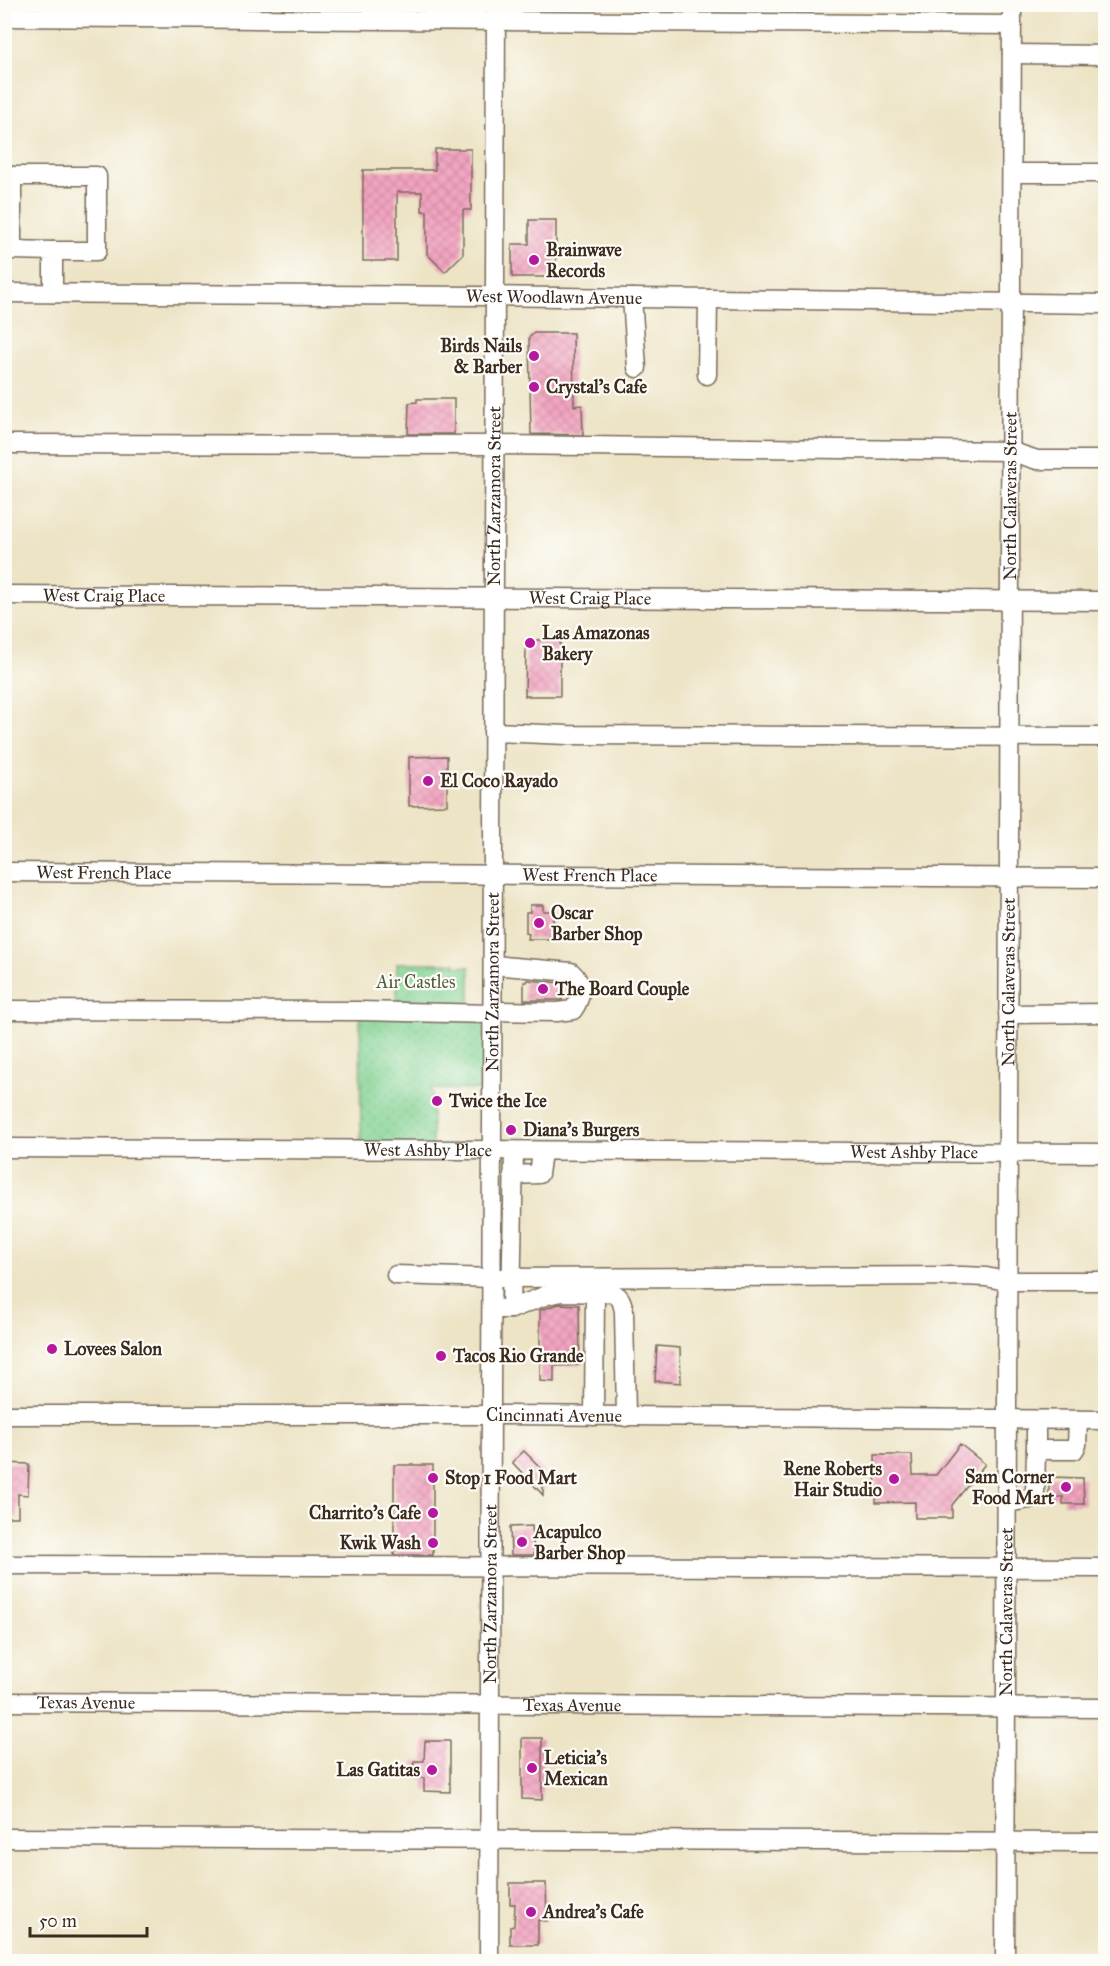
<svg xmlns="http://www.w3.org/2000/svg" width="1110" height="1966" viewBox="0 0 1110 1966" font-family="'IM FELL Great Primer',serif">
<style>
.grass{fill:url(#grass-dots);stroke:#5e7e58;stroke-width:1.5}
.park{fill:url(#park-crowns);stroke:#5e7e58;stroke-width:1.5}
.building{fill:url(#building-cross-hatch)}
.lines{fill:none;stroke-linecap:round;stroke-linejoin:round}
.minor-casing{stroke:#796b59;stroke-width:21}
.minor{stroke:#fff;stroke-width:18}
.poi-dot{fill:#b5179e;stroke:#fdfcf7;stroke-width:2}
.labels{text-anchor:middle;stroke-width:4.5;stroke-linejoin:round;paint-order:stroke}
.poi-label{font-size:18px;font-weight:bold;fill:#3b2a1e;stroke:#fdfcf7;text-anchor:start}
.street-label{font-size:18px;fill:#3b2a1e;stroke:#fdfcf7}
.park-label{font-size:18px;fill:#505c41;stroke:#fdfcf7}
</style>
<defs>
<pattern id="grass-dots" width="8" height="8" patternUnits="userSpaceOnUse" patternTransform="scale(1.5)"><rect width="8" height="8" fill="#81d293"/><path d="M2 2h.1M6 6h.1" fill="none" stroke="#70b47e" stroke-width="1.8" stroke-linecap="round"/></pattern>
<pattern id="park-crowns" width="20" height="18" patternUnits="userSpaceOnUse" patternTransform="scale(1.5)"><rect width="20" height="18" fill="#81d293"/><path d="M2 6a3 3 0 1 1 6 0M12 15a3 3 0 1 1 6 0" fill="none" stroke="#70b47e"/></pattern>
<pattern id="building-cross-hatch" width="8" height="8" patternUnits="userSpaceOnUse" patternTransform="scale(1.5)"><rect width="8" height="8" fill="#f2a4c1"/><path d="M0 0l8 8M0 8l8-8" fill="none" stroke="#d08da5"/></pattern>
</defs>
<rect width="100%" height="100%" fill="#fdfcf7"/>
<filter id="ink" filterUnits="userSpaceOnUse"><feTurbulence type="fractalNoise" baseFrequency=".0167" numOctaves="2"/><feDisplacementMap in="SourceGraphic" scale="12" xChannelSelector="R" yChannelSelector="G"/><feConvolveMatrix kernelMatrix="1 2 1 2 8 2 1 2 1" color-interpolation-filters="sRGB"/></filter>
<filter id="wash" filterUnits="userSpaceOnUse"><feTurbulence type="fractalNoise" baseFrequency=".008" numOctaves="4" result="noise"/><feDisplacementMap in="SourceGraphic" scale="24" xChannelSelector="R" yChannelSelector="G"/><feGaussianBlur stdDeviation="1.35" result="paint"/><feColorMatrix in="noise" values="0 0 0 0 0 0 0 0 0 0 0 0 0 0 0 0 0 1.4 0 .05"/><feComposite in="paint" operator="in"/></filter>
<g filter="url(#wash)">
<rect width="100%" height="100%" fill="#ede4c6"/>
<path class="grass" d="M360 1011 492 1014V1090L432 1089V1151L361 1150Z"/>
<path class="park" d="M397 963H456V966L470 967V1004L397 1001Z"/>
<g id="blocks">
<path class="building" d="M435 149H471V210H463V254L445 272 427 254V211H422V192H397V261H363V170H435Z
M529 220H556V277H512V244H529Z
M534 333H573L574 406 582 405 583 435 531 434 529 338Z
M417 399H454V434H408L409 403 417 402Z
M534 640H560V696H525L526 647Z
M447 756V805L409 806V757Z
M530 905H543V911H553V934L550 933 551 939H528L529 934 526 933V912H530Z
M527 980 562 983V1000H524V982H527Z
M559 1304 579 1305 580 1365 554 1366V1382L540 1381V1310Z
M657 1346 680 1348 681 1383 655 1381Z
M960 1444 985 1464 952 1505V1518H915V1502L876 1503 875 1455H912L913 1475H936Z
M524 1451 543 1470V1495L512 1462Z
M4 1463 29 1464 28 1495 18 1494V1517H4Z
M394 1465H433V1555H394Z
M1049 1477 1083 1478 1084 1504H1063V1497H1049Z
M532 1526 534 1555H511L510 1527Z
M522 1738H542V1800L522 1799Z
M425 1741H450V1792L424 1791V1778H413L414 1761H424Z
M510 1883H546L547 1921 538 1920V1945H510V1927L514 1926 515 1904H510Z"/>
</g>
</g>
<g filter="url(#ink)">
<use href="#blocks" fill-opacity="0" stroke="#796b59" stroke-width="1.5"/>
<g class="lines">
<g class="minor-casing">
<g id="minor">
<path d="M4 17 1012 25"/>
<path d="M1012 54 1106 55"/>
<path d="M1012 173H1106"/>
<path d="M4 176H12V250L53 251V293"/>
<path d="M12 176H97V251H53"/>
<path id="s1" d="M4 293 475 296 1106 304"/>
<path d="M632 298 637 368"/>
<path d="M707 375 708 299"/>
<path d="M4 444 495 445 1010 451 1037 460H1106"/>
<path id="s2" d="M4 595 1106 601"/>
<path d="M493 732 567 735 1106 737"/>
<path id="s3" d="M4 872 1106 878"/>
<path d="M4 1010 360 1011 492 1014"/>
<path d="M493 1011 557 1012 573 1010C582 998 583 982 571 972L493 965"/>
<path d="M1008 1014 1106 1013"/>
<path id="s4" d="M4 1148 1106 1153"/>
<path d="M513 1175 539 1174 542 1152"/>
<path d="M396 1275 492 1278 963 1276 986 1277 1006 1281H1106"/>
<path d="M492 1309H511L547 1295 563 1292 612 1293C621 1296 622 1302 624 1311L626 1417"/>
<path d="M511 1309 514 1151"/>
<path id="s5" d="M4 1415H508L1106 1420"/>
<path d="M594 1416 595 1293"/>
<path d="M1036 1420V1450H1074L1077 1445 1078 1420"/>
<path d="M1006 1503 1030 1499 1035 1492 1036 1450"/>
<path d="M4 1565 1106 1568"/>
<path id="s6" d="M4 1702 1106 1708"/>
<path d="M4 1838 1106 1842"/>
<path id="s7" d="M489 1962 496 4"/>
<path id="s8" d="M1005 1962 1012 4"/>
</g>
</g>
<use href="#minor" class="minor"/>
</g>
</g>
<g class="poi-dot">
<circle cx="534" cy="260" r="6"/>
<circle cx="534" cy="356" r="6"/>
<circle cx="534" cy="387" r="6"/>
<circle cx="530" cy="643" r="6"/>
<circle cx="428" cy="781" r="6"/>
<circle cx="539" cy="923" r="6"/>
<circle cx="543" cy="989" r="6"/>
<circle cx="437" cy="1101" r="6"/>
<circle cx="511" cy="1130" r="6"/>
<circle cx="52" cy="1349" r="6"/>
<circle cx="441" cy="1356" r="6"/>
<circle cx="433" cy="1478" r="6"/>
<circle cx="894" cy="1479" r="6"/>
<circle cx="1066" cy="1487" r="6"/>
<circle cx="433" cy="1513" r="6"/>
<circle cx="522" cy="1542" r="6"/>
<circle cx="433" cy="1543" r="6"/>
<circle cx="532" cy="1768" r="6"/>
<circle cx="432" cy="1770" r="6"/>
<circle cx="531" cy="1912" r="6"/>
</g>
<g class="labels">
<g class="poi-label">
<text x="546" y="256">Brainwave<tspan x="546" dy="21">Records</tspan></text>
<text x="522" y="352" text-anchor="end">Birds Nails<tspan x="522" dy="21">&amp; Barber</tspan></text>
<text x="546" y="393">Crystal's Cafe</text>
<text x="542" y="639">Las Amazonas<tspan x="542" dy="21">Bakery</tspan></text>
<text x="440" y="787">El Coco Rayado</text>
<text x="551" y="919">Oscar<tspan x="551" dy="21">Barber Shop</tspan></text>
<text x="555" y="995">The Board Couple</text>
<text x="449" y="1107">Twice the Ice</text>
<text x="523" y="1136">Diana's Burgers</text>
<text x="64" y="1355">Lovees Salon</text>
<text x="453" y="1362">Tacos Rio Grande</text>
<text x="882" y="1475" text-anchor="end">Rene Roberts<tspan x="882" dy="21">Hair Studio</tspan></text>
<text x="1054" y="1483" text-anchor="end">Sam Corner<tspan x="1054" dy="21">Food Mart</tspan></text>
<text x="445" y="1484">Stop 1 Food Mart</text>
<text x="421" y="1519" text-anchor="end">Charrito's Cafe</text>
<text x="534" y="1538">Acapulco<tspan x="534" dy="21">Barber Shop</tspan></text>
<text x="421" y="1549" text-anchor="end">Kwik Wash</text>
<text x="544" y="1764">Leticia's<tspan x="544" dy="21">Mexican</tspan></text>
<text x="420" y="1776" text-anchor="end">Las Gatitas</text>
<text x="543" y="1918">Andrea's Cafe</text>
</g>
<g class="street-label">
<text dy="6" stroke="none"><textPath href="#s1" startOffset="550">West Woodlawn Avenue</textPath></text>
<text dy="6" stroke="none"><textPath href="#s7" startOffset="1466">North Zarzamora Street</textPath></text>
<text dy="6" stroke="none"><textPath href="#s8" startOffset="1466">North Calaveras Street</textPath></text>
<text dy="6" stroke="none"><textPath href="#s2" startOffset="100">West Craig Place</textPath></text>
<text dy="6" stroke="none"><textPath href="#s2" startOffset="586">West Craig Place</textPath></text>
<text dy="6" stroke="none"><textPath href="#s3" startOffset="100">West French Place</textPath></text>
<text dy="6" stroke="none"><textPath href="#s3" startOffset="586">West French Place</textPath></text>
<text dy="6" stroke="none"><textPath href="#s7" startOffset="980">North Zarzamora Street</textPath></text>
<text dy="6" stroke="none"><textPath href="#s8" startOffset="980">North Calaveras Street</textPath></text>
<text dy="6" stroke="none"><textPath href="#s4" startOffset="424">West Ashby Place</textPath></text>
<text dy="6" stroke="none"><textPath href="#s4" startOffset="910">West Ashby Place</textPath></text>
<text dy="6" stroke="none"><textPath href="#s5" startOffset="550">Cincinnati Avenue</textPath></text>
<text dy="6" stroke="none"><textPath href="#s7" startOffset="368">North Zarzamora Street</textPath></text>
<text dy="6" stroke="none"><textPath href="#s8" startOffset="350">North Calaveras Street</textPath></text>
<text dy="6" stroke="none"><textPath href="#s6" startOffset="82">Texas Avenue</textPath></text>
<text dy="6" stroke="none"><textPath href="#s6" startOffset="568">Texas Avenue</textPath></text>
</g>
<g class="park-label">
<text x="416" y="988">Air Castles</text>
</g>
</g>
<rect width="1110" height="1966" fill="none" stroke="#fdfcf7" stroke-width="24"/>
<path d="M30 1927v9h117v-9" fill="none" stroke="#3b2a1e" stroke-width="3"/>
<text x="39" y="1927" font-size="18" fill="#3b2a1e" stroke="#fdfcf7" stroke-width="4.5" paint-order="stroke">50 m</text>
</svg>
